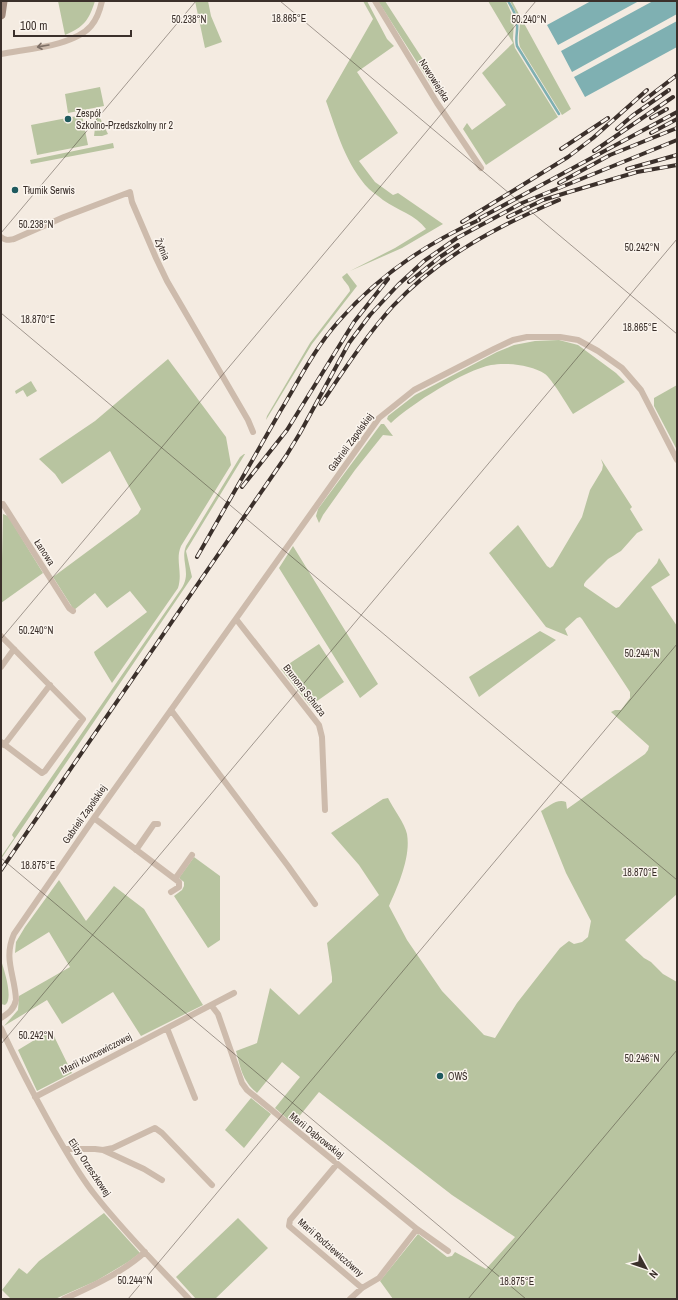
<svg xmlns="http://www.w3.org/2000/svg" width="678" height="1300" viewBox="0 0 678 1300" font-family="'Archivo Narrow',sans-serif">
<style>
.green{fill:#b8c4a0}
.water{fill:#7fb0b2}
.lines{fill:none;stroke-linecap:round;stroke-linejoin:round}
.stream{stroke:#7fb0b2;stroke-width:2.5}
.street{stroke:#cdbbac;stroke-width:6}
.secondary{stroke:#a18a7d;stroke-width:9}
.rail-casing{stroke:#3b302b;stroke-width:4}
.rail{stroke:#fbf5ee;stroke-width:2.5;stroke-dasharray:8;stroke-linecap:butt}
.oneway{stroke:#7d6f65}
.ticks{fill:none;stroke:#3b302b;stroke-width:1;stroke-opacity:0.45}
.poi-dot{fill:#1f5a5e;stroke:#fbf5ee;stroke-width:1.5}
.labels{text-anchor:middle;stroke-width:3;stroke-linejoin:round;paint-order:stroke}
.street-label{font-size:10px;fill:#3b302b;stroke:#fbf5ee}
.poi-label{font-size:10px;fill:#3b302b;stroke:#fbf5ee;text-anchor:start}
.ticks-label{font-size:10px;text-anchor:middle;fill:#3b302b;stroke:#fbf5ee;stroke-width:3;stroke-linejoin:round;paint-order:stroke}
</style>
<rect width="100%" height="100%" fill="#f4ebe1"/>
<path class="green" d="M58 1H95C89 20 84 27 65 35Z
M195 1H208L211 16 222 42 205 48Z
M363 1H367L387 39 394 46 357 72 398 133 359 161 375 182 393 195 398 193 443 224 402 248 350 271 395 248 426 229C416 215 397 210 383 200 379 196 373 193 369 189 346 165 337 132 326 101L373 19Z
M378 1H385L444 92 442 94H439L436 92Z
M488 1H506L514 19 513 39 515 48 558 117 486 165 463 129 467 123 472 130 506 105 482 73 513 43Z
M510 1H512L520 16 571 109 562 115 520 47C517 37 521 26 520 16L516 13Z
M100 87 104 106 68 113 65 94Z
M97 112 108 134 102 136H94Z
M82 115 88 145 37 155 31 125Z
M113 143 114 148 31 164 30 160Z
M347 273 357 286 312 344 266 420 267 416 310 343 350 291C350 285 344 282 342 277Z
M559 340 578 345 616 373 625 382 573 414C568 406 551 378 545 374 532 365 506 362 491 365 465 370 411 404 391 423L387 419 388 416 415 395 497 352 514 345 535 341Z
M168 359 226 437 231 465 181 546C175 560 183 572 178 588L112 683 95 655 94 652 147 612 130 591 107 608 95 593 74 610 53 577 138 514 141 509 110 451 62 484 55 474 39 459 95 421Z
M31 381 37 391 27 397 23 390 16 394 15 391Z
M677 385V450L654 406V398Z
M381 424H384L393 436 383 435 355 470 323 515 319 523 316 516 318 509Z
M244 454H245L186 551 192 577 1 859V857L14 838 12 835 13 833 179 592C183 587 186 581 186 574 186 564 182 556 186 546L240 457Z
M601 459 632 507 630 509 643 530 637 533 621 551 608 559 586 581 584 584V586L616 608 619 607 657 563 659 558 670 575 651 587 677 626V894L625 940 644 958 651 962 663 974 677 982V1299H393L380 1281 418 1234 447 1257 452 1256 455 1252 486 1269 515 1237 452 1195 319 1092 293 1124 275 1108 300 1077 282 1062 257 1093C242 1080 241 1069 236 1051L257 1043 270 988 299 1015 332 982V977L327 943 379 895 359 865 331 833 383 799 388 798C393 808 405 824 407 834 411 857 398 886 389 906L407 940 442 991 484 1035 495 1038 517 1003 560 948 569 941 574 944 582 942 588 937 591 921 566 873 541 811C548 807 557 798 566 802L567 809 645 754 648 750 649 746 611 712 615 710H621L630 698V692L582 619 580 617 577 618 565 629 568 636 546 627 489 553 518 525 547 566 550 568 553 566 582 517 590 490 602 470 603 465Z
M3 514 8 516 43 573 1 603Z
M293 546 378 684 360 698 279 568Z
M540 631 556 640 479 697 469 677Z
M319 644 344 682 310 706 281 669Z
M194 857 220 876V940L208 948 174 896 182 890 184 886V882L179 878Z
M59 880 86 921 114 886 144 909 203 1005 141 1036 113 992 62 1024 47 1000 4 1026 18 1010 19 996 70 967 49 932 15 953 16 942 25 927Z
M1 960C4 970 12 993 7 1003L5 1005 1 1004Z
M51 1030 72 1073 37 1091 18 1050Z
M251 1098 271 1114 244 1148 225 1130Z
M104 1213 140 1253 128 1262 96 1281 55 1299H11L2 1290 19 1268 27 1274 39 1261Z
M238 1218 268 1248 215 1299H196L176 1277Z"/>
<path class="water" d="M591 1H639L558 45 547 25Z
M653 1H677V14L572 72 561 51Z
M677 21V47L585 97 574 77Z"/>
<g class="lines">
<path class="stream" d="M508 1C512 8 517 15 517 23 518 31 515 38 517 46L559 114"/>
<path class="street" d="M375 1 437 103 481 168
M1 54C26 49 74 46 91 26 97 19 100 10 102 1
M1 237C6 241 8 240 14 239L64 217 130 192 132 202 156 258 167 281 248 420 253 432
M1 504H3L69 608 73 611
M236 619 319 725 322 737 325 810
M1 636 83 719 45 771 42 773 1 742
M1 667 14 649
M171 710 288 866 315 904
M4 745 50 685
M94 818 179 882V887L171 892
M136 850 154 824H158
M175 879 192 855
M211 1005 218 1014 242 1083 247 1090 417 1229 448 1251
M1 1018C9 1013 14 1009 16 1000 15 975 3 959 14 934L94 818 379 418 414 390 494 349 513 340 527 337H560L578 340 598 351 622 368 641 390 677 460
M1 1028C17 1063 35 1097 54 1131 67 1153 79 1175 95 1195 124 1232 157 1265 189 1299
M167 1028 195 1098
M35 1097 234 993
M65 1149H95L103 1150 144 1169 162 1180
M103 1150 113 1148 155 1128 162 1133 212 1185
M337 1164 290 1220 289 1226 362 1288
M64 1299C92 1286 122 1273 145 1252
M350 1299 362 1288 379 1278 417 1229"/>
<path class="secondary" d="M1 15 3 1"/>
<g class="rail-casing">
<path id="rail" d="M643 101 677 75
M651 118 667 109
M617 129 632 116 669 90
M651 133 677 119
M561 149 608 118
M594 151 673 97
M627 169 677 155
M559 183 610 155 677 128
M508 217 543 200 569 192 637 172 677 165
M480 218 677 112
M462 222 568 157 593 138 647 90
M409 282 440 257 458 245
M321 404C344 370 366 336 393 306 439 257 498 226 559 200
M242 487 287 430 354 322 388 279
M197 557C225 508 253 459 281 410 299 380 315 348 338 322 377 277 425 244 479 220
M1 870 286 456 300 433 349 343 370 315 398 285 424 261 457 238 522 203 677 140"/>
</g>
<use href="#rail" class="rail"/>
</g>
<defs><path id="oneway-shaft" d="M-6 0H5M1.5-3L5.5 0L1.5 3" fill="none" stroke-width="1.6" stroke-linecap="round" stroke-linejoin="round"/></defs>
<use class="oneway" href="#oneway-shaft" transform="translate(43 46) rotate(170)"/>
<path class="ticks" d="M280 1 677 334M1 233 196 1M1 313 677 880M1 639 536 1M1 858 526 1299M1 1044 677 239M128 1299 677 644M468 1299 677 1050"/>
<g class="poi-dot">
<circle cx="68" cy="119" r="4"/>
<circle cx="15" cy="190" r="4"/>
<circle cx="440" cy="1076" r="4"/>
</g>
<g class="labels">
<g class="street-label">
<text transform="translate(435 80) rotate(58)" y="4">Nowowiejska</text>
<text transform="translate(163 249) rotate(67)" y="4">Żytnia</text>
<text transform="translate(350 442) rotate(-54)" y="4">Gabrieli Zapolskiej</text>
<text transform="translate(45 552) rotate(57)" y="4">Łanowa</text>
<text transform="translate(305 690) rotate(52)" y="4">Brunona Schulza</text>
<text transform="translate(84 814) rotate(-55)" y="4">Gabrieli Zapolskiej</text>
<text transform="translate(96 1053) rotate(-27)" y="4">Marii Kuncewiczowej</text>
<text transform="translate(317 1135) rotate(39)" y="4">Marii Dąbrowskiej</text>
<text transform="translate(90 1167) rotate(56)" y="4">Elizy Orzeszkowej</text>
<text transform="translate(331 1247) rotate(41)" y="4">Marii Rodziewiczówny</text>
</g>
<g class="poi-label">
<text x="76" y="117">Zespół<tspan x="76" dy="12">Szkolno-Przedszkolny nr 2</tspan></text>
<text x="23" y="194">Tłumik Serwis</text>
<text x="448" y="1080">OWŚ</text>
</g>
</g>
<g class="ticks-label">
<text x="289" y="22">18.865°E</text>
<text x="189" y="23">50.238°N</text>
<text x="529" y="23">50.240°N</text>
<text x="36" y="228">50.238°N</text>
<text x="642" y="251">50.242°N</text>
<text x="38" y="323">18.870°E</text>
<text x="640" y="331">18.865°E</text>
<text x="36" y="634">50.240°N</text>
<text x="642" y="657">50.244°N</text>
<text x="38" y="869">18.875°E</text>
<text x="640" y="876">18.870°E</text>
<text x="36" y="1039">50.242°N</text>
<text x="642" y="1062">50.246°N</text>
<text x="135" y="1284">50.244°N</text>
<text x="517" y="1285">18.875°E</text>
</g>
<rect width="678" height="1300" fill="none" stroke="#3b302b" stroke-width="4"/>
<g transform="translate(646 1268) rotate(130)" stroke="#fbf5ee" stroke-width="3" paint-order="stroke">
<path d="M0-3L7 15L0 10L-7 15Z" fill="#3b302b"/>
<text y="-6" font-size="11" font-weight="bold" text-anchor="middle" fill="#3b302b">N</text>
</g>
<path d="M14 30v6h117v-6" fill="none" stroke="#3b302b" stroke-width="2"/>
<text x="20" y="30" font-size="12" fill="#3b302b" stroke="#fbf5ee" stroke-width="3" paint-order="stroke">100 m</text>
</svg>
